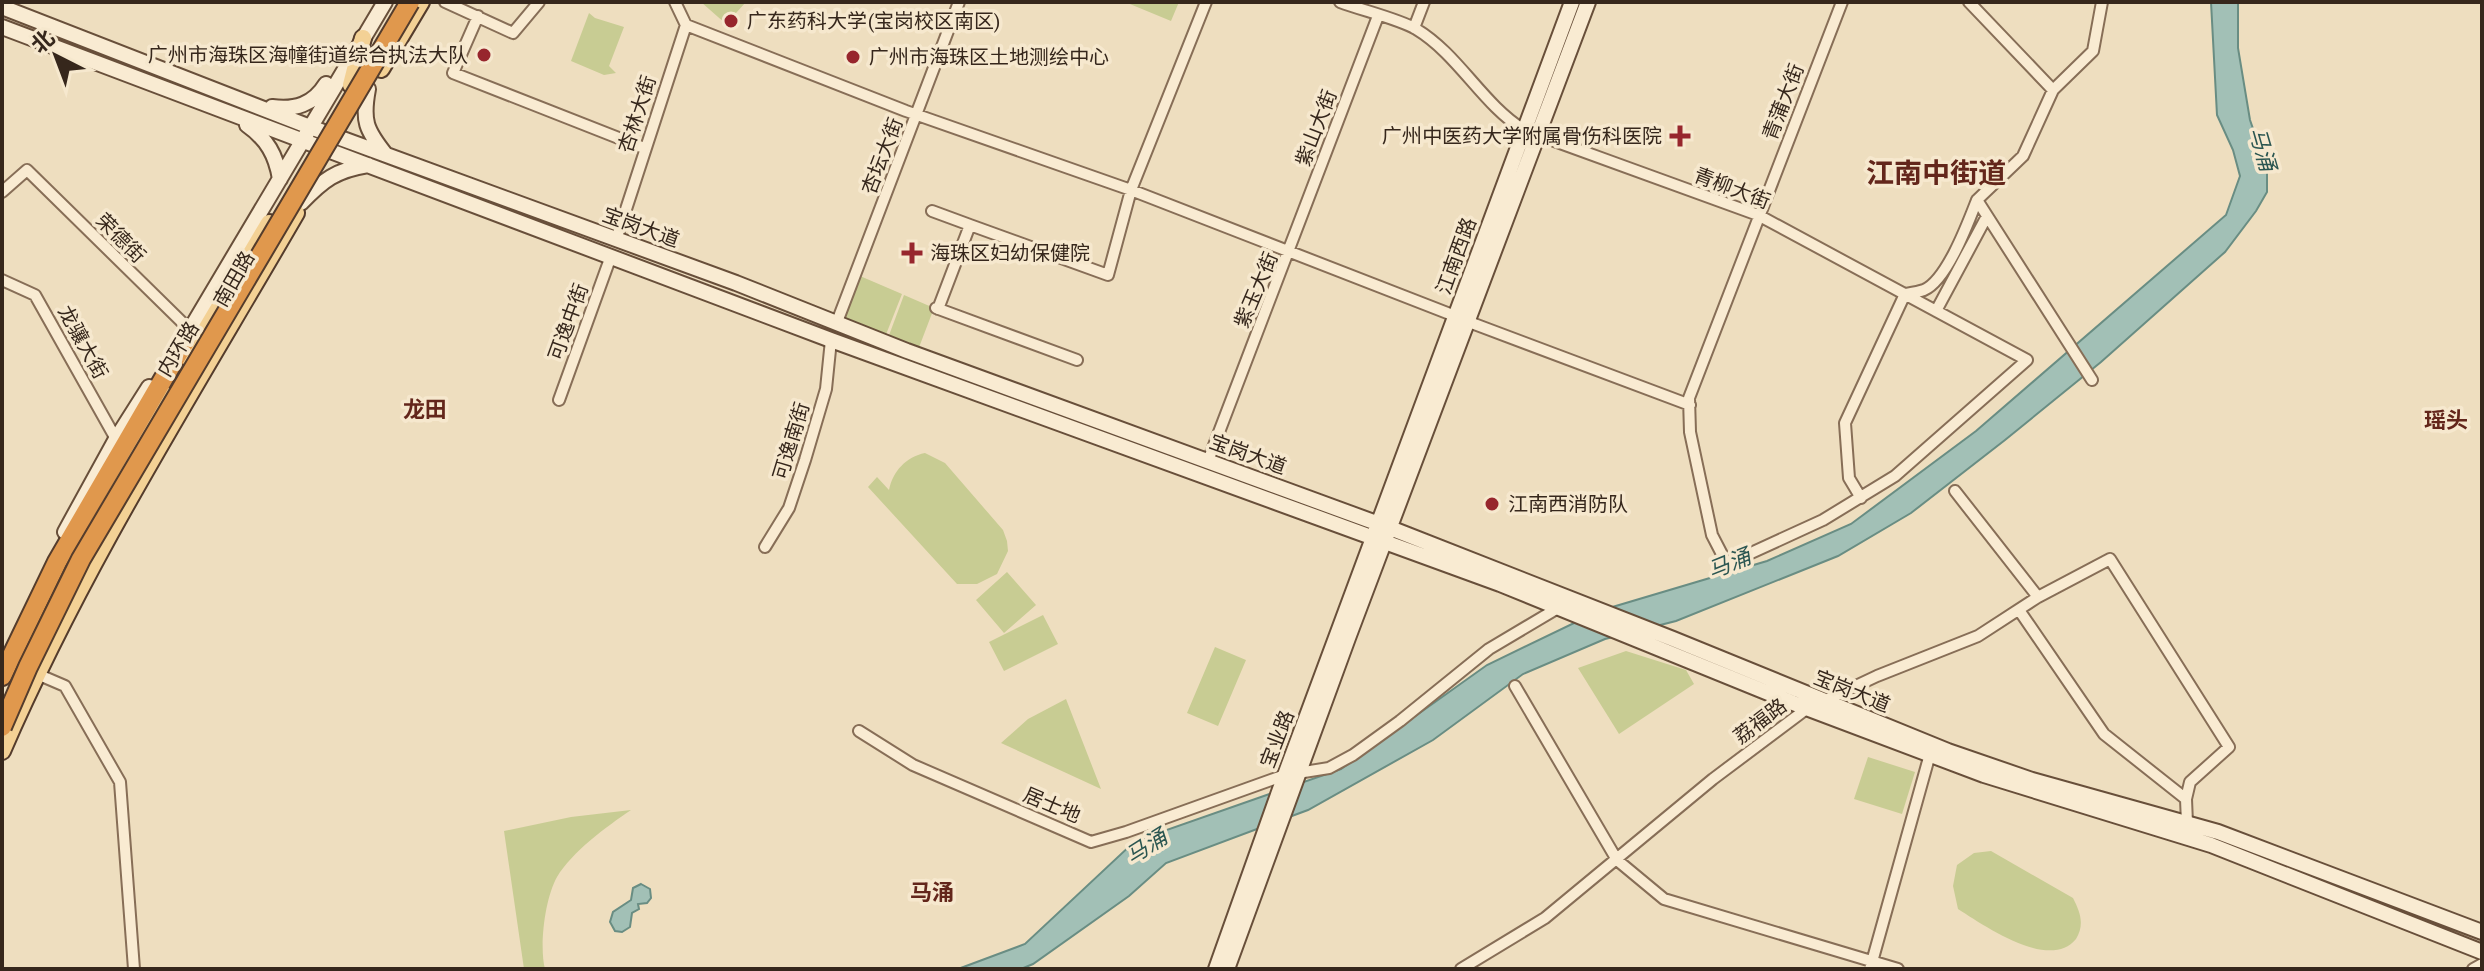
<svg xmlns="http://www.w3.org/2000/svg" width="2484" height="971" viewBox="0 0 2484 971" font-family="'Crimson Pro','Noto Sans SC',serif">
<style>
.green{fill:#c8cc93}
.water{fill:#a2c0b6;stroke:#698d83;stroke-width:2}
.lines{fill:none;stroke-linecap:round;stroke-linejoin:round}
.street-casing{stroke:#876e57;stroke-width:14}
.secondary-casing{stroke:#684f3a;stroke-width:18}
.primary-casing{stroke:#543c2c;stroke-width:20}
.highway-casing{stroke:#543c2c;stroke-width:22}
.street{stroke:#f9ebd2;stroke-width:10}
.secondary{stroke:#f9ebd2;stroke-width:14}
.primary{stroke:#f3d195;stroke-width:16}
.highway{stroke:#e0984d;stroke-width:18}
.highway-bridge-casing{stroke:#543c2c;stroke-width:22;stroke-linecap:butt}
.highway-bridge{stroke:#e0984d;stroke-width:18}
.poi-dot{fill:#97262d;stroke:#f6e8ce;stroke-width:3}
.labels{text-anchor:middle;stroke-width:7;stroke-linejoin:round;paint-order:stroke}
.poi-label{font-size:20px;fill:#36271c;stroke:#f6e8ce;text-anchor:start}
.street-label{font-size:20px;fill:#36271c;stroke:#f6e8ce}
.water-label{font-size:22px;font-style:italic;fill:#2b5651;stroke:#f6e8ce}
.neighbourhood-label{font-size:22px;font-weight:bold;fill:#63261b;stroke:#f6e8ce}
.district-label{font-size:28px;font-weight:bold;fill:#63261b;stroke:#f6e8ce}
</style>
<rect width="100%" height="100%" fill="#eedebf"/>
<path class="green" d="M701 2H746L726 24Z
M1125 2H1179L1171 21Z
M589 13 595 18 624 27 609 66 616 73 604 75 571 61Z
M860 276 902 294 885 337 843 320Z
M904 295 934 308 918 350 888 338Z
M925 453 945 463 1003 530 1007 541 1008 551 997 574 977 584H957L868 487 877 477 889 490C893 471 906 457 925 453Z
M1007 572 1036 605 1004 633 976 600Z
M1043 615 1058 644 1004 671 989 642Z
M1215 647 1246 660 1218 726 1187 713Z
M1626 651 1686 670 1694 684 1619 734 1578 668Z
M1066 699 1101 789 1001 743 1028 719Z
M1868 757 1915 772 1902 814 1854 799Z
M631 810C606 827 572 852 557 877 545 898 539 946 545 969H524L504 831 571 817Z
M1991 851 2073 898C2080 912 2085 924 2076 939 2050 971 1986 927 1958 909L1953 886 1957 865 1974 853Z"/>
<path class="water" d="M2211 2H2238V48L2250 120 2267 169V192L2256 211 2225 252 2101 362 2005 440 1911 513 1838 556 1676 621 1605 639 1523 674 1433 740 1308 810 1166 863 1129 896 1033 964 1021 969H958L1025 944 1135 841 1341 769 1487 665 1599 611 1767 561 1851 524 1976 431 2226 215 2240 176 2233 150 2217 115Z
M641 884 650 889 651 898 647 903 638 904 639 909 632 913 630 927 622 932 615 931 610 922 613 912 631 900 633 888Z"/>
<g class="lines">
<g class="street-casing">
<path id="street" d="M445 2 513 33 539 2
M1340 2C1361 10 1399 19 1416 29 1459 55 1482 104 1524 130L1758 215 2027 360 1895 476 1823 520 1727 564 1712 535 1690 432 1689 398 1842 2
M1969 2 2053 90
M478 16 453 73 644 148
M686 25 906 111 1131 190 1455 316
M1414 28 1424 2
M2 192 27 170 191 331
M932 211 970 225 938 309
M970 225 1108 275 1131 190 1206 2
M616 240 686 25 675 2
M2 280 35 295 116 439
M1905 294C1911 293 1918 292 1924 290 1947 280 1968 223 1977 200
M936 308 1077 360
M1936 311 1987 216
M837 322 959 2
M1469 322 1690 405
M2092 380 1977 200 2023 156 2053 90 2093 51 2102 2
M559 400 611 256
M1208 461 1378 16
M1861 498 1849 478 1845 423 1905 294
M765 547 789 508 805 460 826 389 831 340
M2038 597 2110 559 2229 747 2190 782 2186 799
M2019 610 2104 734 2186 799 2187 823
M37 674 65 686 120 782 134 969
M1515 686 1617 860 1664 899 1898 969
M1824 701 1877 676 1978 636 2038 597 1955 491
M859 731 913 765 1091 842 1126 832 1285 775 1329 768 1353 755 1400 721 1489 649 1558 608
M1461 969 1545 918 1713 779 1809 707
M1870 969 1930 754
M2473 969 2482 964"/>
</g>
<g class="secondary-casing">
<path id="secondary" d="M2 7 310 127 736 283 907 351 1390 528 1673 639 1948 751 2032 780 2218 832 2482 932
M2 27 831 340 1500 584 1793 703 1984 775 2211 845 2482 952
M368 89C362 121 366 130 386 155
M272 107C295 110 313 105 326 84
M247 125C267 139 276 155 280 179
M301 203C323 180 336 170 368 165
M181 345 385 2
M65 532 116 439 149 387
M1216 969 1285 775 1572 2
M1227 969 1348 638 1588 2"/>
</g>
<g class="primary-casing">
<path id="primary" d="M381 69 421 2
M351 85 363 38
M189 358 269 223
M94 520 167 396
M2 751C84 562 193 391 296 213"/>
</g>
<g class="highway-casing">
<path id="highway" d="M2 676 57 562 186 340"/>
</g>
<use href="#street" class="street"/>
<use href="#secondary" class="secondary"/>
<use href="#primary" class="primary"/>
<use href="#highway" class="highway"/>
<g class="highway-bridge-casing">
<path id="highway-bridge" d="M2 727 28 667 81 559 410 2"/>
</g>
<use href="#highway-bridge" class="highway-bridge"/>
</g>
<g class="poi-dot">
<circle cx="731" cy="21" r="8"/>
<circle cx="484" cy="55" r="8"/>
<circle cx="853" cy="57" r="8"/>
<path d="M1676 124h8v8h8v8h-8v8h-8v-8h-8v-8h8z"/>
<path d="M908 241h8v8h8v8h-8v8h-8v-8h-8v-8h8z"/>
<circle cx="1492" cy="504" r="8"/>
</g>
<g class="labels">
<g class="poi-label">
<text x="747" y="28">广东药科大学(宝岗校区南区)</text>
<text x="468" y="62" text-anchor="end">广州市海珠区海幢街道综合执法大队</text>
<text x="869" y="64">广州市海珠区土地测绘中心</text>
<text x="1662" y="143" text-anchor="end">广州中医药大学附属骨伤科医院</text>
<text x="930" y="260">海珠区妇幼保健院</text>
<text x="1508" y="511">江南西消防队</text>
</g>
<g class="street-label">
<text transform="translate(1783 102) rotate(-69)" y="7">青蒲大街</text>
<text transform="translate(637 114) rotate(-72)" y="7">杏林大街</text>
<text transform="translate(1316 128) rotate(-69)" y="7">紫山大街</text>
<text transform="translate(882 156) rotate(-69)" y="7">杏坛大街</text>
<text transform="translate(1732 188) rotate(21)" y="7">青柳大街</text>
<text transform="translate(641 227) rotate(20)" y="7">宝岗大道</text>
<text transform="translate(121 238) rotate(45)" y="7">荣德街</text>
<text transform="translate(1456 256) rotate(-70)" y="7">江南西路</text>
<text transform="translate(234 279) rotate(-60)" y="7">南田路</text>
<text transform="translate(1256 290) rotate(-67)" y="7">紫玉大街</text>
<text transform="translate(568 322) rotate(-70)" y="7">可逸中街</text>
<text transform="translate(83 342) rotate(61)" y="7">龙骧大街</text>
<text transform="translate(178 349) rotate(-59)" y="7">内环路</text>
<text transform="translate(791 441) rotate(-73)" y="7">可逸南街</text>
<text transform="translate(1248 454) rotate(20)" y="7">宝岗大道</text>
<text transform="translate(1852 691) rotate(22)" y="7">宝岗大道</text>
<text transform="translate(1760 721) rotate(-37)" y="7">荔福路</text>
<text transform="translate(1277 739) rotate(-69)" y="7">宝业路</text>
<text transform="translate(1052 805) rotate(23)" y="7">居士地</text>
</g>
<g class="water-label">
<text transform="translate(2263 149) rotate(74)" y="8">马涌</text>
<text transform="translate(1729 563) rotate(-22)" y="8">马涌</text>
<text transform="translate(1146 846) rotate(-32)" y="8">马涌</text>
</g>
<g class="neighbourhood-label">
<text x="425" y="417">龙田</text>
<text x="2446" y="428">瑶头</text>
<text x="932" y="900">马涌</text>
</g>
<g class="district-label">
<text x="1936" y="183">江南中街道</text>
</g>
</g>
<rect width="2484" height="971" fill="none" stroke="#36271c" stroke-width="8"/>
<g transform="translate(56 56) rotate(318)" stroke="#f6e8ce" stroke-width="6" paint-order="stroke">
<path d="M0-6L14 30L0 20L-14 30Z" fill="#36271c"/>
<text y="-12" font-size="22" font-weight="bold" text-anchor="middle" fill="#36271c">北</text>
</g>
</svg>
